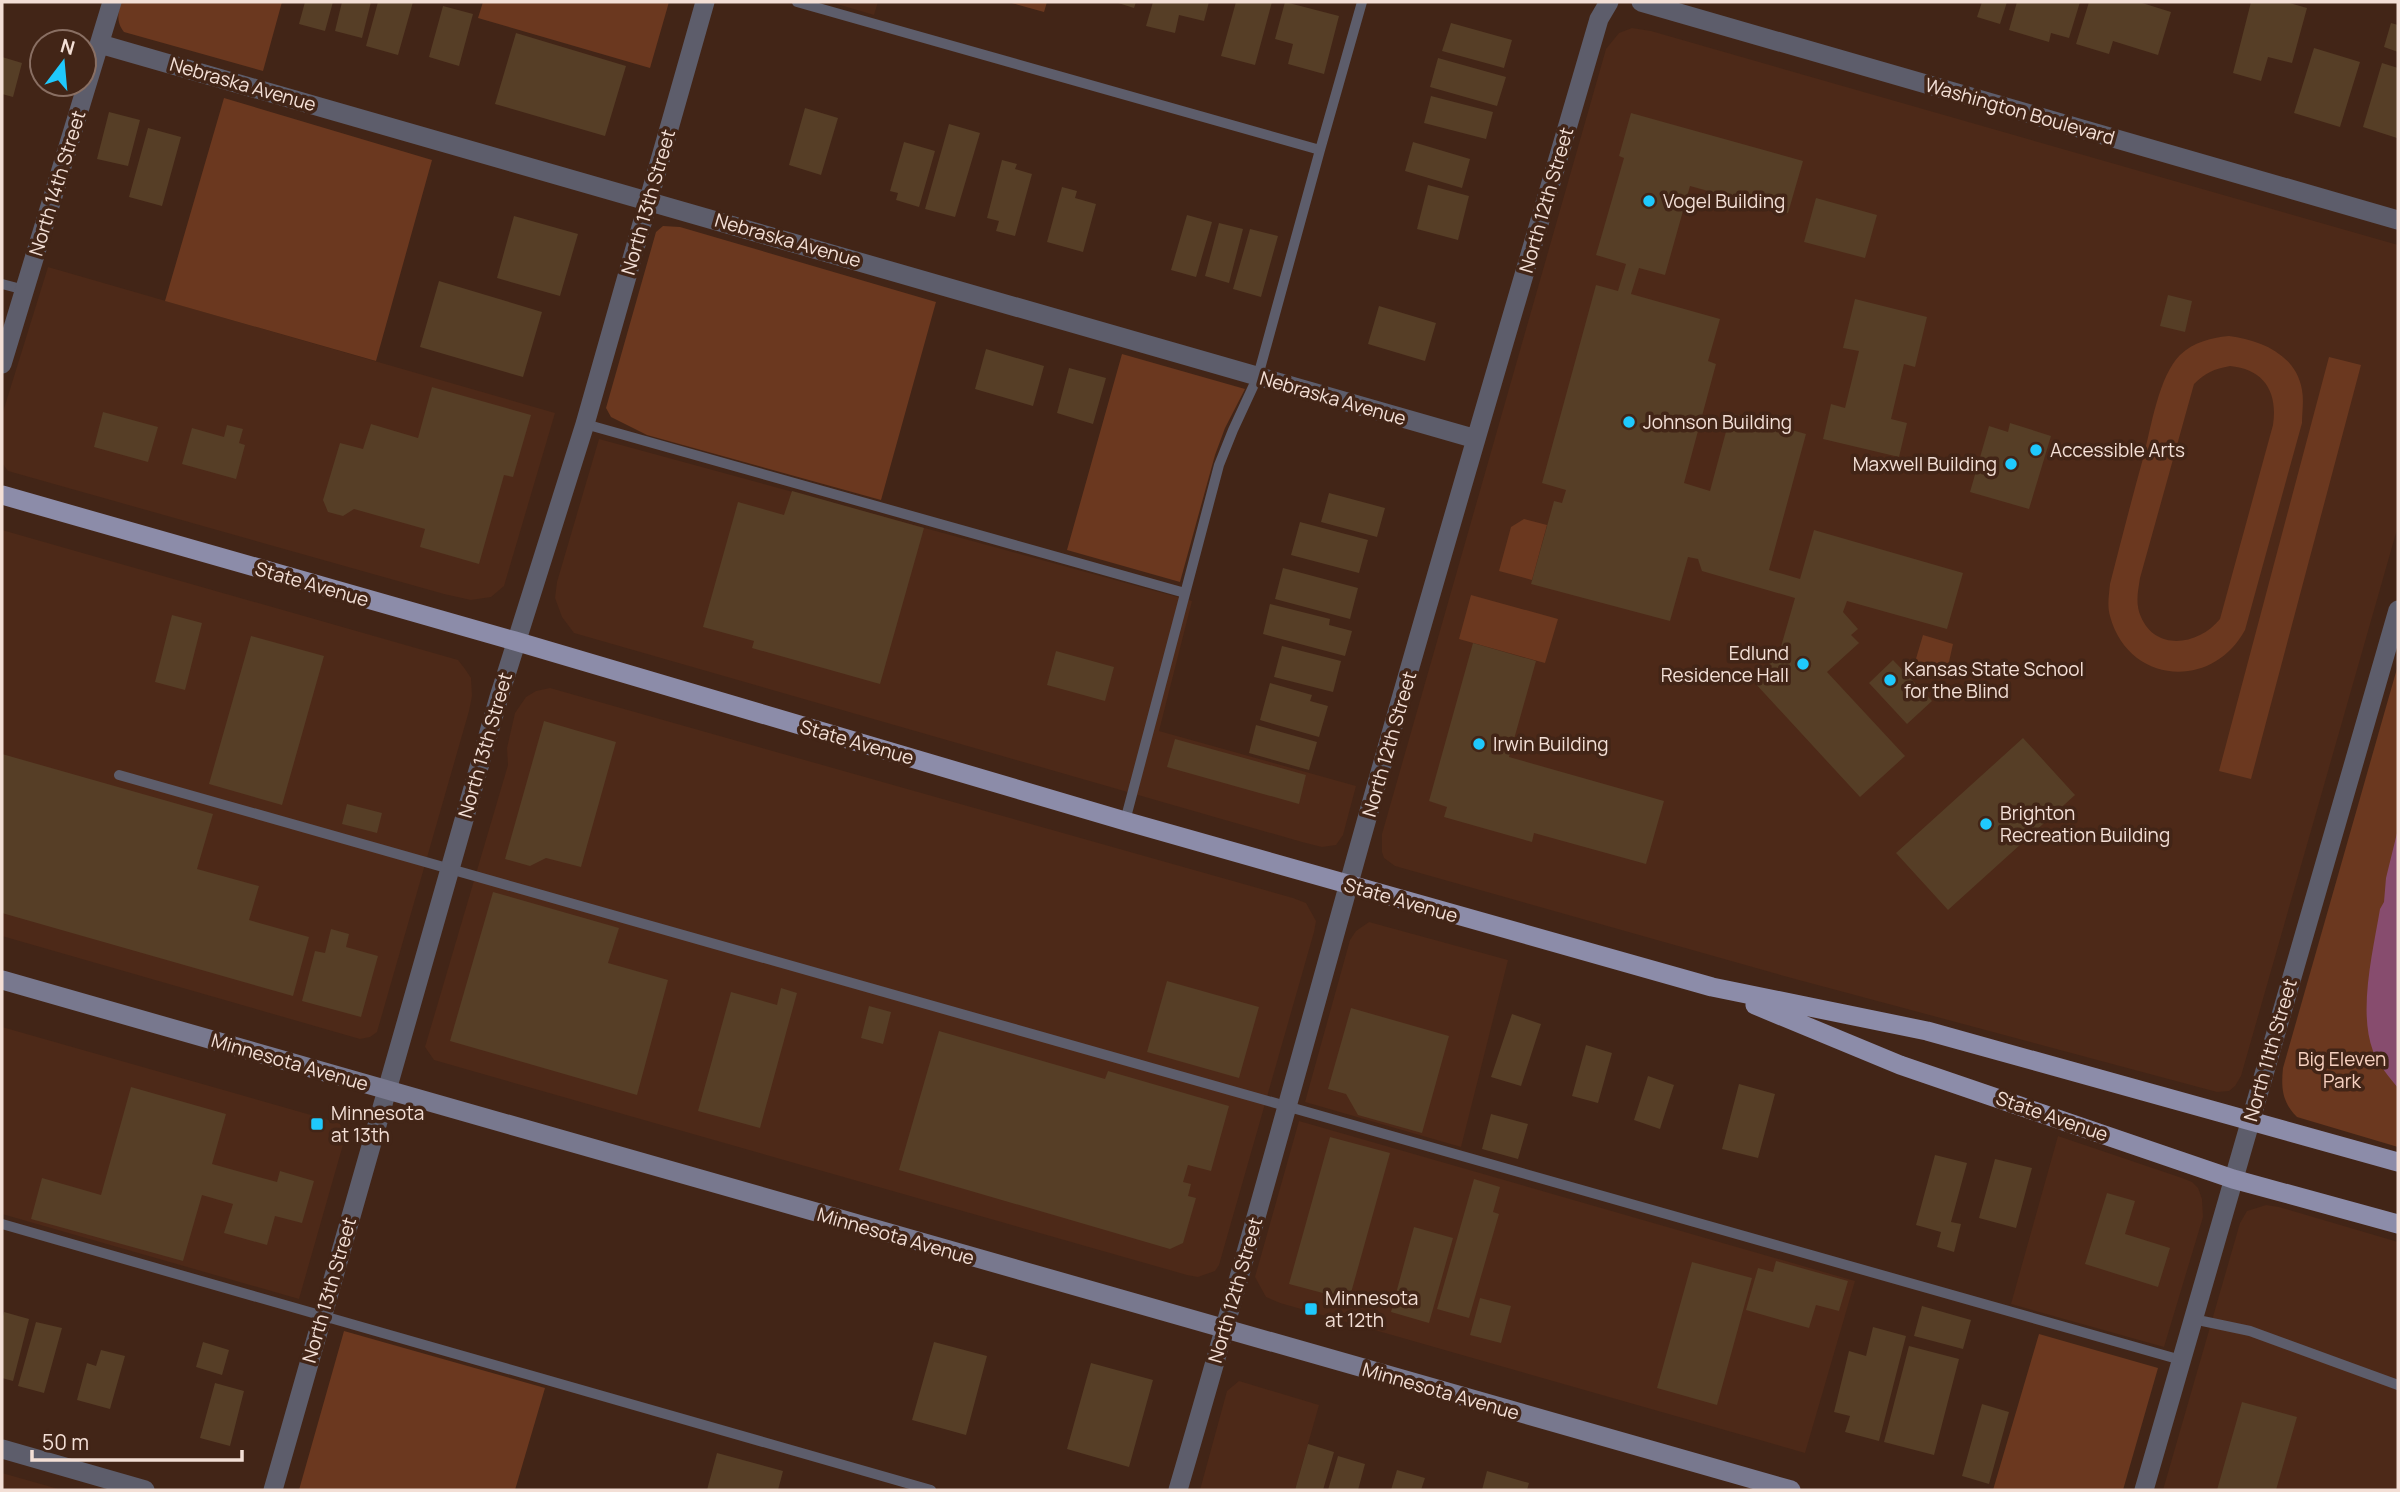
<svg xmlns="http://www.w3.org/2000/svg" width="2400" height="1492" viewBox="0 0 2400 1492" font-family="Manrope,sans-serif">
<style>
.built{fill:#4d2918}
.green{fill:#6b381f;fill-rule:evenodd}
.water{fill:#874c6e}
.building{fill:#563e26}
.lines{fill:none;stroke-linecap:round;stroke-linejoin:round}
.service{stroke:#5d5d6b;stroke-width:10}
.minor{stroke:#5d5d6b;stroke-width:19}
.tertiary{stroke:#5d5d6b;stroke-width:19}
.secondary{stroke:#78788e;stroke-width:19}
.primary{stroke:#8c8ca9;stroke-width:19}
.poi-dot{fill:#1fc9fd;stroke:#422517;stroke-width:2.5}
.labels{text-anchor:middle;stroke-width:7;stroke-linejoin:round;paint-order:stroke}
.street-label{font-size:19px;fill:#f3dfd6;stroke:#422517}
.poi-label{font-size:19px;fill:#f3dfd6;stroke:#422517;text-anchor:start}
.park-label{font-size:19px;fill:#f7d1c0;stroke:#422517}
</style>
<rect width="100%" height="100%" fill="#422517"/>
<path class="built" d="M830 2H878L874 15Z
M1632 28 1651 31 2398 245V526L2241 1076 2235 1086 2229 1091 2217 1092 1784 976 1395 866 1384 858 1382 852V834L1606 49 1619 33Z
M48 267 555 413 504 586 491 597 471 600 444 594 8 471 2 463V415Z
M599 439 1192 601 1159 731 1356 786 1343 835 1336 845 1322 847 1302 842 574 633 562 617 555 598 557 582Z
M2 530 458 660 465 669 471 678 472 696 469 711 377 1032 370 1037 360 1039 2 936Z
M550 688 1293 898 1306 903 1316 921 1314 932 1219 1265 1215 1271 1198 1277 1187 1275 434 1060 425 1047 508 765 507 748 515 713 526 697 536 691Z
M1369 922 1508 960 1461 1147 1305 1102 1350 940 1356 931Z
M2 1027 339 1123 346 1134 299 1299 2 1214Z
M1299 1121 1855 1281 1805 1453 1280 1303 1266 1297 1255 1277Z
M2058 1136 2182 1178 2192 1182 2198 1188 2202 1199 2203 1217 2164 1347 2011 1304Z
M2266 1205 2279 1207 2398 1242V1490H2163L2240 1223 2247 1211Z
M1239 1381 1319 1405 1295 1490H1200L1227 1391Z
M2 1473 62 1490H2Z"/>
<path class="green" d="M121 2H282L263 71 124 32C116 22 118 14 121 2Z
M483 2H669L650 68 478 18Z
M1008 2H1047L1044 12Z
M224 98 432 160 376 361 165 301Z
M663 226 680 227 936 302 881 500 647 435 611 417 606 408 656 232Z
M2229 336C2260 340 2296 354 2302 390 2304 401 2302 412 2302 423L2245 630C2212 691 2128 684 2110 616 2107 606 2109 595 2110 584 2121 541 2132 498 2144 455 2151 427 2159 376 2180 355 2194 342 2210 338 2229 336ZM2230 366C2264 369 2278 392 2273 425L2220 619C2199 645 2156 652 2141 617 2135 604 2138 591 2140 578L2194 384C2205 373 2214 369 2230 366Z
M1122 354 1245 389 1225 428 1215 455 1180 582 1067 550Z
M2329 357 2361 365 2251 779 2219 771Z
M1524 519 1547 525 1532 580 1499 571 1511 527Z
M1471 595 1558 619 1545 663 1459 639Z
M1923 635 1953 644 1946 675 1919 667 1915 662Z
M2398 665V1147L2297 1117C2282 1102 2281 1088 2283 1068Z
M344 1331 545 1388 515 1490H299Z
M2039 1334 2158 1368 2123 1490H1993Z"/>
<path class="water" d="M2398 829V1088C2389 1077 2379 1065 2373 1051 2358 1011 2373 951 2380 909L2384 902 2386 878Z"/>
<path class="building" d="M305 2H333L325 31 299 24Z
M342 2H371L362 38 335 31Z
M378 2H413L398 55 366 46Z
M1115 2H1136L1134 8Z
M1153 2H1209L1204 21 1179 15 1175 33 1146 26Z
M1236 2H1272L1255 65 1221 56Z
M1285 2 1339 16 1324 74 1288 64 1293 44 1275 39Z
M1982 2H2007L2000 24 1977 17Z
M2017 2H2080L2069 38 2051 33 2049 42 2009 30Z
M2089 2H2139L2171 12 2158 55 2113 41 2109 54 2076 44Z
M2251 2H2286L2307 8 2292 63 2268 57 2261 81 2233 73Z
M443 6 473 14 459 66 429 57Z
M1451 23 1512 40 1504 68 1442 51Z
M2391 23 2398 25V52L2384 47Z
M516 33 626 66 605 136 495 104Z
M2314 48 2360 62 2340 127 2294 113Z
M2 57 22 63 13 97 2 94Z
M1438 58 1506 77 1497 106 1430 87Z
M2382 63 2398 68 2397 138 2363 127Z
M1431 96 1493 112 1486 139 1424 123Z
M805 108 838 118 821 175 789 165Z
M109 112 140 120 128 166 97 159Z
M1631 113 1803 161 1788 213 1690 186 1665 275 1639 268 1631 294 1720 319 1708 361 1716 364 1684 483 1710 491 1731 413 1806 434 1769 570 1800 579 1814 530 1963 573 1947 629 1847 601 1843 612 1858 629 1851 635 1859 643 1827 672 1905 756 1860 797 1754 682 1772 666 1768 662 1780 650 1795 598 1702 571 1698 559 1688 557 1670 621 1531 584 1554 501 1562 503 1566 490 1542 483 1596 285 1618 291 1626 264 1596 255 1624 158 1619 156Z
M949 124 980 133 955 217 925 209Z
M148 128 181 137 162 206 129 197Z
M904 142 935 151 919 207 896 200 898 193 890 191Z
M1413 142 1470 159 1462 188 1405 171Z
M1002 160 1017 164 1015 169 1032 174 1015 236 996 231 999 221 987 218Z
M1428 185 1469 196 1458 240 1417 229Z
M1062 187 1077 191 1075 198 1096 204 1083 252 1047 242Z
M1816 198 1877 215 1865 258 1804 242Z
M1187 215 1212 222 1196 277 1171 270Z
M514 216 578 234 560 296 497 278Z
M1219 223 1243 229 1229 283 1205 276Z
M1250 229 1278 236 1261 297 1233 289Z
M439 281 542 312 523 377 420 347Z
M2168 295 2192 301 2185 332 2160 326Z
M1855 299 1927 317 1915 367 1904 364 1891 419 1907 423 1899 457 1823 439 1831 404 1845 408 1859 351 1843 348Z
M1379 306 1436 323 1425 361 1368 344Z
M986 349 1044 366 1033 406 975 389Z
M1069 368 1106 378 1093 424 1057 413Z
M432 387 531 415 513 477 504 475 479 564 420 547 425 529 354 509 343 516 328 512 323 500 340 443 363 449 371 424 418 438Z
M103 412 158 427 148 462 94 447Z
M2010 423 2051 436 2029 509 1970 492 1989 426 2008 432Z
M227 425 243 429 239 443 245 445 236 479 182 464 192 428 224 437Z
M792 491 924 528 880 684 752 648 754 641 703 627 738 502 784 515Z
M1329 493 1385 508 1377 537 1321 522Z
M1300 522 1368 540 1359 573 1291 555Z
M1283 568 1358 588 1350 619 1275 599Z
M1270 604 1330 619 1329 625 1352 631 1345 656 1263 634Z
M172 615 202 623 185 690 155 682Z
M251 636 324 656 282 805 209 784Z
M1473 643 1536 661 1509 757 1664 801 1646 864 1534 833 1532 842 1444 817 1447 807 1429 801Z
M1282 646 1341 661 1333 692 1274 677Z
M1056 651 1114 667 1105 701 1047 685Z
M1893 660 1932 701 1907 724 1869 683Z
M1270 683 1312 695 1310 701 1328 706 1319 737 1260 720Z
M544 721 616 742 581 867 546 858 530 866 505 859Z
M1256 725 1317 742 1309 770 1249 753Z
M2023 738 2075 795 1948 910 1896 853Z
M1175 739 1306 775 1299 804 1167 767Z
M2 754 213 814 197 869 259 886 249 920 309 937 293 996 2 913Z
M347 804 382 813 377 833 342 824Z
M493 892 619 928 608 963 668 980 637 1095 450 1041Z
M331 929 349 934 346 947 378 956 361 1017 302 1001 315 951 325 953Z
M1167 981 1259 1007 1239 1078 1147 1052Z
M781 988 797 993 760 1128 698 1111 731 992 777 1005Z
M869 1006 891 1012 883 1044 861 1038Z
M1351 1008 1449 1036 1422 1133 1358 1115 1346 1094 1328 1089Z
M1512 1014 1541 1024 1521 1086 1491 1077Z
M939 1031 1105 1079 1108 1071 1229 1106 1211 1171 1188 1165 1183 1182 1191 1184 1188 1196 1196 1198 1183 1243 1170 1249 899 1170Z
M1586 1045 1612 1053 1598 1103 1572 1096Z
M1648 1076 1674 1085 1660 1129 1634 1120Z
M1739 1084 1775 1094 1758 1158 1722 1149Z
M131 1087 226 1114 212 1164 277 1182 280 1171 314 1181 302 1223 275 1216 267 1245 224 1233 233 1204 202 1195 183 1261 31 1219 42 1178 101 1195Z
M1491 1114 1528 1124 1518 1159 1482 1149Z
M1330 1137 1390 1153 1349 1300 1289 1284Z
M1935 1155 1967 1163 1951 1222 1961 1224 1954 1252 1937 1247 1941 1232 1916 1225Z
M1995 1159 2032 1168 2016 1228 1979 1218Z
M1474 1179 1500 1187 1493 1212 1499 1214 1469 1318 1437 1309Z
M2107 1193 2135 1201 2125 1234 2170 1248 2158 1287 2085 1264Z
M1414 1227 1453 1238 1429 1323 1391 1312Z
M1776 1261 1848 1281 1839 1311 1816 1305 1809 1328 1746 1310 1758 1268 1773 1272Z
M1692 1262 1752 1278 1717 1405 1657 1388Z
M1480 1298 1511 1306 1501 1343 1470 1335Z
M1922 1306 1971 1320 1963 1349 1914 1336Z
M4 1312 29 1319 13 1381 2 1378V1320Z
M36 1322 62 1328 44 1393 18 1386Z
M1873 1327 1906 1336 1879 1441 1845 1432 1850 1416 1834 1412 1849 1351 1866 1356Z
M203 1342 229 1350 222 1375 196 1367Z
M934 1342 987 1356 966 1435 912 1420Z
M1909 1346 1959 1359 1934 1455 1884 1442Z
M101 1350 125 1356 110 1409 77 1400 87 1363 96 1366Z
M1091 1363 1153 1380 1129 1467 1067 1449Z
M215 1383 244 1391 230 1446 200 1438Z
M2242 1402 2297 1417 2276 1490H2217Z
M1982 1404 2009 1412 1989 1484 1962 1476Z
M1308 1444 1334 1452 1323 1490H1295Z
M717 1453 783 1471 778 1490H707Z
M1338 1456 1365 1464 1358 1490H1328Z
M1397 1470 1425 1478 1421 1490H1391Z
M1487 1471 1529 1483 1527 1490H1482Z"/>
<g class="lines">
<path class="service" d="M797 2 1320 150 1258 376 1233 430 1219 465 1125 821
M1320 150 1362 2
M2 284 25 290
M585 424 1185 593
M119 775 2181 1360
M2 1224 931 1490
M2193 1319 2250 1331 2398 1385"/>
<path class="minor" d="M100 44 1476 439
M2 364 112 2
M2 1449 145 1490
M1178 1490C1237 1288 1293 1086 1349 883 1429 594 1515 307 1599 19L1609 2
M2144 1490 2398 610"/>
<path class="tertiary" d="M1641 2 2398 220
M273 1490 499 697 585 424 705 2"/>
<path class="secondary" d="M2 980 1791 1490"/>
<path class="primary" d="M2 495 515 641 1125 821 1712 987 1927 1031 2398 1162
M1755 1005 1900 1065 2195 1166 2233 1179 2398 1224"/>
</g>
<g class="poi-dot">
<circle cx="1649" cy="201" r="7"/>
<circle cx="1629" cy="422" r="7"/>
<circle cx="2036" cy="450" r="7"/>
<circle cx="2011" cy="464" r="7"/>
<circle cx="1803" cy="664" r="7"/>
<circle cx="1890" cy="680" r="7"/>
<circle cx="1479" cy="744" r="7"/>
<circle cx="1986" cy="824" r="7"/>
<rect x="310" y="1117" width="14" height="14" rx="3.5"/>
<rect x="1304" y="1302" width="14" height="14" rx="3.5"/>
</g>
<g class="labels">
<g class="street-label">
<text transform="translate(243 84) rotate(16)" y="7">Nebraska Avenue</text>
<text transform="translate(2020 111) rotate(16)" y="7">Washington Boulevard</text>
<text transform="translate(57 183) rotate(-73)" y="7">North 14th Street</text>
<text transform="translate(1546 200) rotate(-74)" y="7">North 12th Street</text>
<text transform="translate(648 202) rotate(-74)" y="7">North 13th Street</text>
<text transform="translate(788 240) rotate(16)" y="7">Nebraska Avenue</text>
<text transform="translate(1333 398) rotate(16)" y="7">Nebraska Avenue</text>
<text transform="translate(312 584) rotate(16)" y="7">State Avenue</text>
<text transform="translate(857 742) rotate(16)" y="7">State Avenue</text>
<text transform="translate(1389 744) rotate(-74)" y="7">North 12th Street</text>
<text transform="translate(485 745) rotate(-74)" y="7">North 13th Street</text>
<text transform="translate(1401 900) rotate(16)" y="7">State Avenue</text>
<text transform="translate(2270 1050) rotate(-74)" y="7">North 11th Street</text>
<text transform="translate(290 1062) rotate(16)" y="7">Minnesota Avenue</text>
<text transform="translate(2052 1116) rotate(19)" y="7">State Avenue</text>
<text transform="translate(896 1236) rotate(16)" y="7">Minnesota Avenue</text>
<text transform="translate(329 1290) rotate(-74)" y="7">North 13th Street</text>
<text transform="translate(1235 1290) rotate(-74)" y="7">North 12th Street</text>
<text transform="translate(1441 1391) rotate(16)" y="7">Minnesota Avenue</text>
</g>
<g class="poi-label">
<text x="1663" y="208">Vogel Building</text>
<text x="1643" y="429">Johnson Building</text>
<text x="2050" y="457">Accessible Arts</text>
<text x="1997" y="471" text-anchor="end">Maxwell Building</text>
<text x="1789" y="660" text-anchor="end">Edlund<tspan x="1789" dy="22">Residence Hall</tspan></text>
<text x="1904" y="676">Kansas State School<tspan x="1904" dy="22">for the Blind</tspan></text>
<text x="1493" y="751">Irwin Building</text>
<text x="2000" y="820">Brighton<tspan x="2000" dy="22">Recreation Building</tspan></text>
<text x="331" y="1120">Minnesota<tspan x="331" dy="22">at 13th</tspan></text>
<text x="1325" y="1305">Minnesota<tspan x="1325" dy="22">at 12th</tspan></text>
</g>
<g class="park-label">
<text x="2342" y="1066">Big Eleven<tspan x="2342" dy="22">Park</tspan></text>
</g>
</g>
<rect width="2400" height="1492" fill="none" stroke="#f3dfd6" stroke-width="7"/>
<g transform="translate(63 63) rotate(16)"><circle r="33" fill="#422517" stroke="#896f63" stroke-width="2"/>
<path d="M0-5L12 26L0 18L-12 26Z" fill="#1fc9fd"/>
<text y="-10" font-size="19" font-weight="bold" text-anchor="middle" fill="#f3dfd6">N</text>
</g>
<path d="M32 1450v10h210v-10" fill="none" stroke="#f3dfd6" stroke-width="3.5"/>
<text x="42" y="1450" font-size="21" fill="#f3dfd6" stroke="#422517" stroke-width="5" paint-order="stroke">50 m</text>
</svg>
